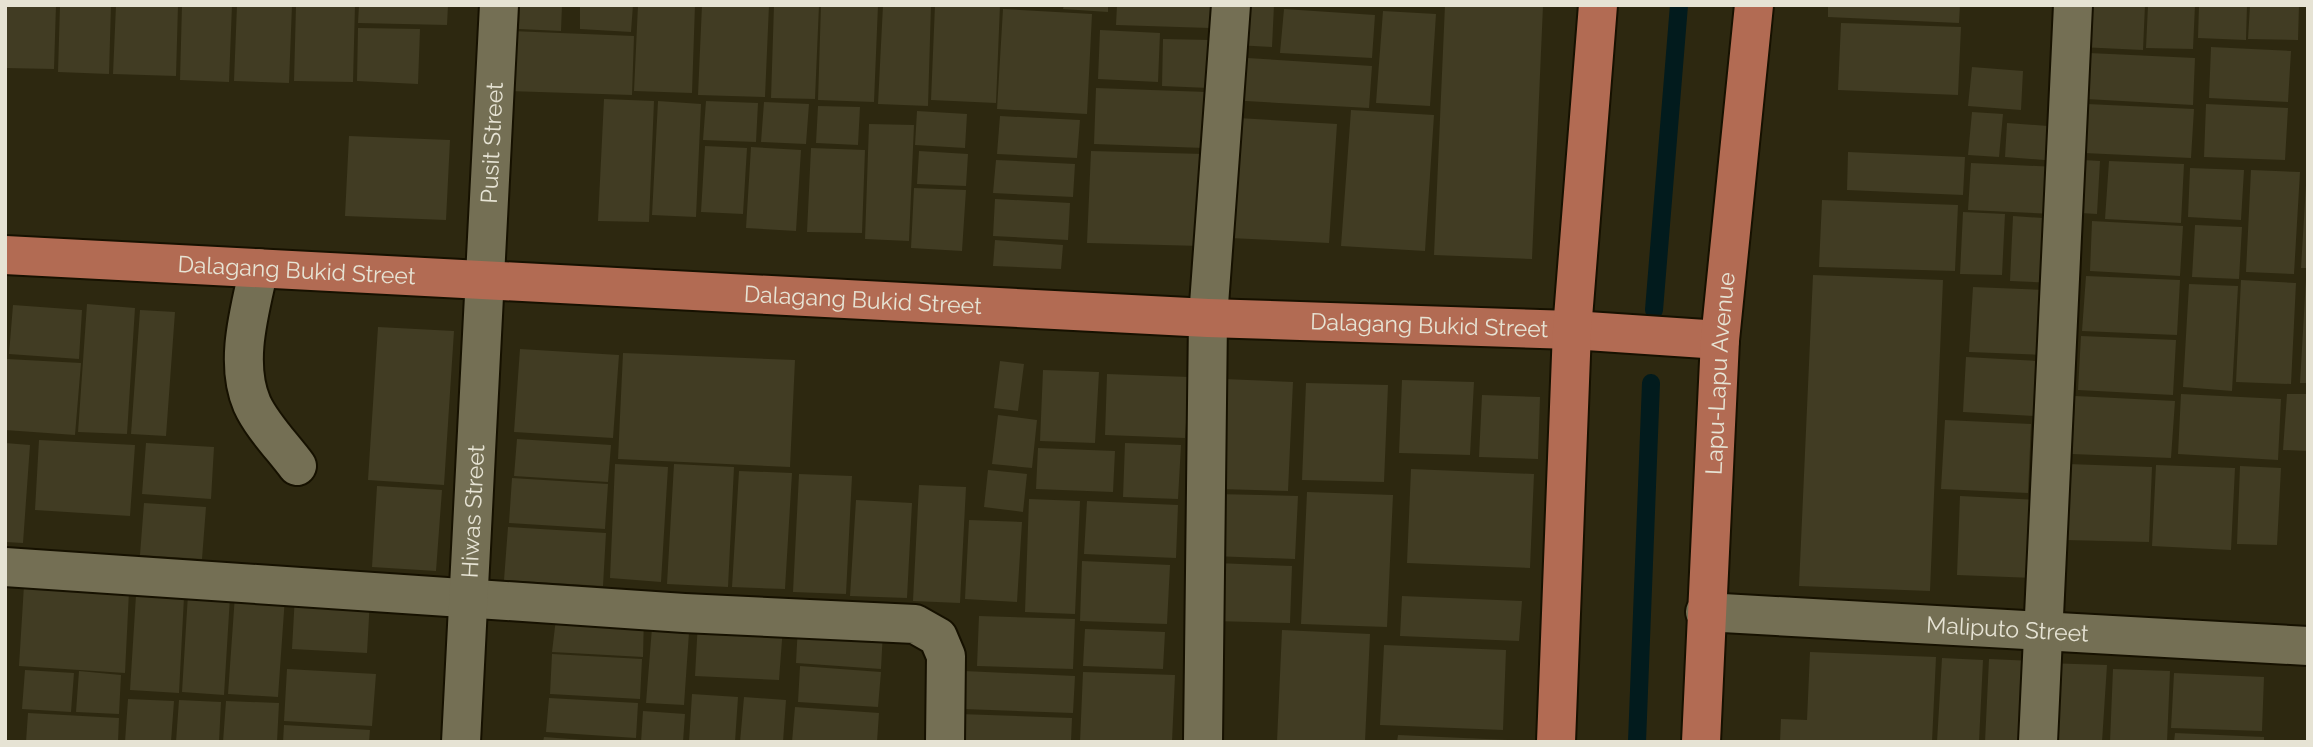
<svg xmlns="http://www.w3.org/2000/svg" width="2313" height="747" viewBox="0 0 2313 747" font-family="Raleway,sans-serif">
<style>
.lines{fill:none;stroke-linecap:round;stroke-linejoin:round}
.stream{stroke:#021b1d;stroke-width:18}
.building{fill:#413c23}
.minor-casing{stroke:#161100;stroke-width:42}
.major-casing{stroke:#161100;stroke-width:42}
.minor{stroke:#746f54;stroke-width:38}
.major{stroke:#b26b53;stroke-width:38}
.labels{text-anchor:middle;stroke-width:5;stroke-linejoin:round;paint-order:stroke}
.street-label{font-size:23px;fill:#e6e3d4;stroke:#241f06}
</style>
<rect width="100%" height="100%" fill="#2d2810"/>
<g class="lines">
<path class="stream" d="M1654 310 1679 5
M1637 742 1651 383"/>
</g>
<path class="building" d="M5 5H56L54 69 5 68Z
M60 5H111L109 74 58 72Z
M116 5H178L176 76 113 74Z
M182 5H232L229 82 180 80Z
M237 5H292L289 83 234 81Z
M296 5H355L353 82 294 81Z
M359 5H448L447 25 358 23Z
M520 5H562L561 31 519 29Z
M580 5H633L631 32 580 29Z
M638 5H695L692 93 634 91Z
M702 5H769L765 97 698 95Z
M774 5H819L815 99 771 98Z
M821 5H878L874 102 818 100Z
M883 5H931L928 106 878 104Z
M935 5H1000L996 103 931 100Z
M1064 5H1108V12L1063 9Z
M1117 5H1210V28L1116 25Z
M1237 5H1274L1272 47 1235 45Z
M1445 5 1543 6 1532 259 1434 255Z
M1828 5H1960L1959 23 1828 17Z
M2082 5H2145L2143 50 2080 47Z
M2148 5H2195L2193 49 2146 48Z
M2199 5H2247L2246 40 2198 38Z
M2250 5H2299L2298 40 2248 39Z
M1003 9 1092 14 1087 114 997 109Z
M1284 9 1375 15 1372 58 1280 53Z
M1383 11 1436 14 1430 106 1376 103Z
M1841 23 1961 27 1958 95 1838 90Z
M358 28 420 29 418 84 357 81Z
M1100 30 1160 33 1158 82 1098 79Z
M511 31 634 36 632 95 508 91Z
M1163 39 1211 40 1209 88 1162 86Z
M2211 47 2291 51 2288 102 2209 98Z
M2089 53 2195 58 2193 105 2086 99Z
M1231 57 1372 66 1369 108 1228 100Z
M1972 67 2023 71 2021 110 1968 106Z
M1096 88 1207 92 1204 148 1094 144Z
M604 99 654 101 649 222 598 221Z
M658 101 701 104 696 217 652 215Z
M706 101 758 103 756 142 703 140Z
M764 102 809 104 806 144 761 142Z
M2087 104 2194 109 2191 158 2084 153Z
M2206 104 2288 108 2285 160 2204 157Z
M818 106 860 107 858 145 816 143Z
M1351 110 1434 115 1425 251 1341 246Z
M917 111 967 114 965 148 915 145Z
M1972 112 2003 114 1999 157 1968 155Z
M1000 116 1080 120 1077 158 997 154Z
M1238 118 1337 124 1329 243 1230 238Z
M2007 123 2061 127 2057 161 2005 157Z
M869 124 914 125 909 241 865 239Z
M349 136 450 140 446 220 345 216Z
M705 146 747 148 743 214 701 212Z
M751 147 801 150 796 231 746 228Z
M811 148 865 150 862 233 807 232Z
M919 151 968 154 966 186 917 184Z
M1091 151 1204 154 1201 246 1087 243Z
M1848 152 1965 157 1963 195 1847 190Z
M2066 159 2100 161 2097 214 2064 212Z
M996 160 1075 164 1073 197 993 193Z
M2109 161 2184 164 2181 223 2105 219Z
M1971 163 2056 167 2053 214 1968 210Z
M2190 168 2244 170 2241 220 2188 217Z
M2251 170 2300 172 2294 274 2246 272Z
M2306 185H2308V268H2301Z
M914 188 966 190 962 251 911 248Z
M995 199 1070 203 1068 240 993 236Z
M1822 200 1958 205 1955 271 1819 267Z
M1963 212 2005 214 2002 275 1960 274Z
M2013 216 2058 219 2055 283 2010 281Z
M2092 221 2183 226 2180 276 2090 271Z
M2195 225 2242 227 2239 279 2192 277Z
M995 240 1063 245 1061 269 993 266Z
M1813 275 1943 280 1930 591 1799 586Z
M2086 276 2180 280 2177 335 2082 331Z
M2306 279H2308V383H2300Z
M2241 280 2296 283 2291 384 2236 382Z
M2189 284 2238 286 2232 391 2183 387Z
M1973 287 2047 290 2044 355 1969 352Z
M87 304 135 308 127 434 78 432Z
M13 305 82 310 79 359 9 354Z
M140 310 175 312 166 436 131 434Z
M378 327 454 331 444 485 368 480Z
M2081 336 2176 340 2173 395 2078 390Z
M520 349 619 355 613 438 514 432Z
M623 353 795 360 790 467 618 459Z
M1966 357 2037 361 2035 416 1963 412Z
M7 359 81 363 75 435 5 430Z
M1000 361 1024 364 1018 411 994 408Z
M1043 370 1099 372 1095 443 1040 441Z
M1107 374 1189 377 1185 438 1105 435Z
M1224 379 1293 382 1288 491 1219 489Z
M1402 380 1474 382 1470 455 1399 453Z
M1306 383 1388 385 1384 482 1302 480Z
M2181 394 2281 399 2278 460 2178 454Z
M2287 394H2308V451L2283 450Z
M1482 395 1540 397 1538 459 1479 457Z
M2075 396 2175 401 2171 458 2072 454Z
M998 415 1037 420 1032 468 992 464Z
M1945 420 2031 424 2028 493 1941 489Z
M517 439 611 445 608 482 514 476Z
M39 440 135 445 130 516 35 510Z
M5 443 30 445 23 543 5 542Z
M146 443 214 447 211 499 142 494Z
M1125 443 1181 445 1178 499 1123 497Z
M1038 448 1115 451 1113 492 1036 489Z
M615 464 668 467 661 582 610 578Z
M674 464 734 467 728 587 667 584Z
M2068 464 2152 467 2149 542 2065 540Z
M2156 465 2235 468 2231 550 2152 546Z
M2240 466 2281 468 2277 545 2237 544Z
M1411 469 1534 474 1530 568 1407 563Z
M988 470 1027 474 1023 512 984 507Z
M739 471 792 473 785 589 732 587Z
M799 474 852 476 846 594 793 592Z
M512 478 608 484 605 529 509 523Z
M919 485 966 487 960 603 913 601Z
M377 486 442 490 436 571 372 567Z
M1307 492 1393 495 1387 627 1301 624Z
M1215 494 1298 496 1295 559 1212 556Z
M1960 496 2041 500 2037 578 1957 575Z
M1029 499 1080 501 1075 614 1025 612Z
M856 500 912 503 907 598 850 596Z
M1087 501 1178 505 1176 558 1084 554Z
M144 503 206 507 202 559 140 555Z
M969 520 1022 522 1017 602 965 599Z
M508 527 606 533 603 586 504 580Z
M1082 561 1170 565 1167 624 1080 621Z
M1216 563 1292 566 1290 623 1213 621Z
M24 585 129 591 125 673 19 666Z
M188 594 230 597 224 695 182 692Z
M136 595 184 597 179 693 130 690Z
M235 595 285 597 278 697 228 694Z
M295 595 370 599 367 653 292 649Z
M1402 596 1522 601 1519 641 1400 636Z
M557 610 644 614 643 657 552 652Z
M653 615 690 618 684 705 646 703Z
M979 616 1075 619 1073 669 977 666Z
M698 621 783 627 779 680 695 676Z
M798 625 883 631 881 669 796 663Z
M1085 629 1165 632 1163 669 1083 666Z
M1282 630 1370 634 1365 742H1277Z
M1384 645 1506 650 1503 730 1380 725Z
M1810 652 1936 657 1932 742H1780L1781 719 1807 720Z
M552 654 642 659 640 699 550 694Z
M1942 658 1983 660 1979 742H1937Z
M1989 659 2035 661 2032 742H1985Z
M2045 663 2107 665 2102 742H2040Z
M800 666 881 672 878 707 798 702Z
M287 669 376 674 372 726 284 721Z
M2113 669 2170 671 2167 742H2110Z
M25 670 74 673 71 712 22 709Z
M79 671 121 675 119 714 76 712Z
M964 671 1075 676 1073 713 963 709Z
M1083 672 1175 675 1172 742H1080Z
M2174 673 2264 677 2262 731 2171 728Z
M692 694 738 697 735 742H689Z
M744 697 786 700 783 742H740Z
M549 698 638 703 636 738 546 732Z
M128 699 174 701 171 742H125Z
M179 700 221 702 219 742H176Z
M226 701 279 703 277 742H223Z
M795 707 879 713 877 742H792Z
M643 711 685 714 683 742H641Z
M28 713 119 718 118 742H26Z
M959 714 1072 718 1071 742H957Z
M284 725 370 730 369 742H283Z
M2175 733 2264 737V742H2174Z
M1398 735 1508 740V742H1397Z
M544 737 583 740 582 742H543Z"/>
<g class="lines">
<g class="minor-casing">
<g id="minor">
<path d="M259 268C250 310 234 362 252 404 262 426 283 447 297 466"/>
<path d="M5 567 684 613 915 624 938 637 946 656 945 742"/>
<path id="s1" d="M1705 612 2308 646"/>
<path id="s2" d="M461 742 499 5"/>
<path d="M1203 742 1208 318 1231 5"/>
<path d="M2038 742 2073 5"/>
</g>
</g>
<g class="major-casing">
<g id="major">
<path id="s3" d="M5 255 1208 318 1572 330 1720 340"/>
<path d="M1556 742 1572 330 1598 5"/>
<path id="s4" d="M1701 742 1720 340 1754 5"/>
</g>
</g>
<use href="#minor" class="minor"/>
<use href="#major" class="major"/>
</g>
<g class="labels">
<g class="street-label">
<text dy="8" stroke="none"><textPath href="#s2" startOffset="600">Pusit Street</textPath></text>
<text dy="8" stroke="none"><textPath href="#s3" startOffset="292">Dalagang Bukid Street</textPath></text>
<text dy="8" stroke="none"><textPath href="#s3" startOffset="859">Dalagang Bukid Street</textPath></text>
<text dy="8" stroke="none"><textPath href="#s3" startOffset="1426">Dalagang Bukid Street</textPath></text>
<text dy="8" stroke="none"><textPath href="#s4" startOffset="369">Lapu-Lapu Avenue</textPath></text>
<text dy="8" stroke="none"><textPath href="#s2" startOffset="231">Hiwas Street</textPath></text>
<text dy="8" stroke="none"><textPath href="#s1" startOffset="303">Maliputo Street</textPath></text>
</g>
</g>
<rect width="2313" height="747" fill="none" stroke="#e6e3d4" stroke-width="14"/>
</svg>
